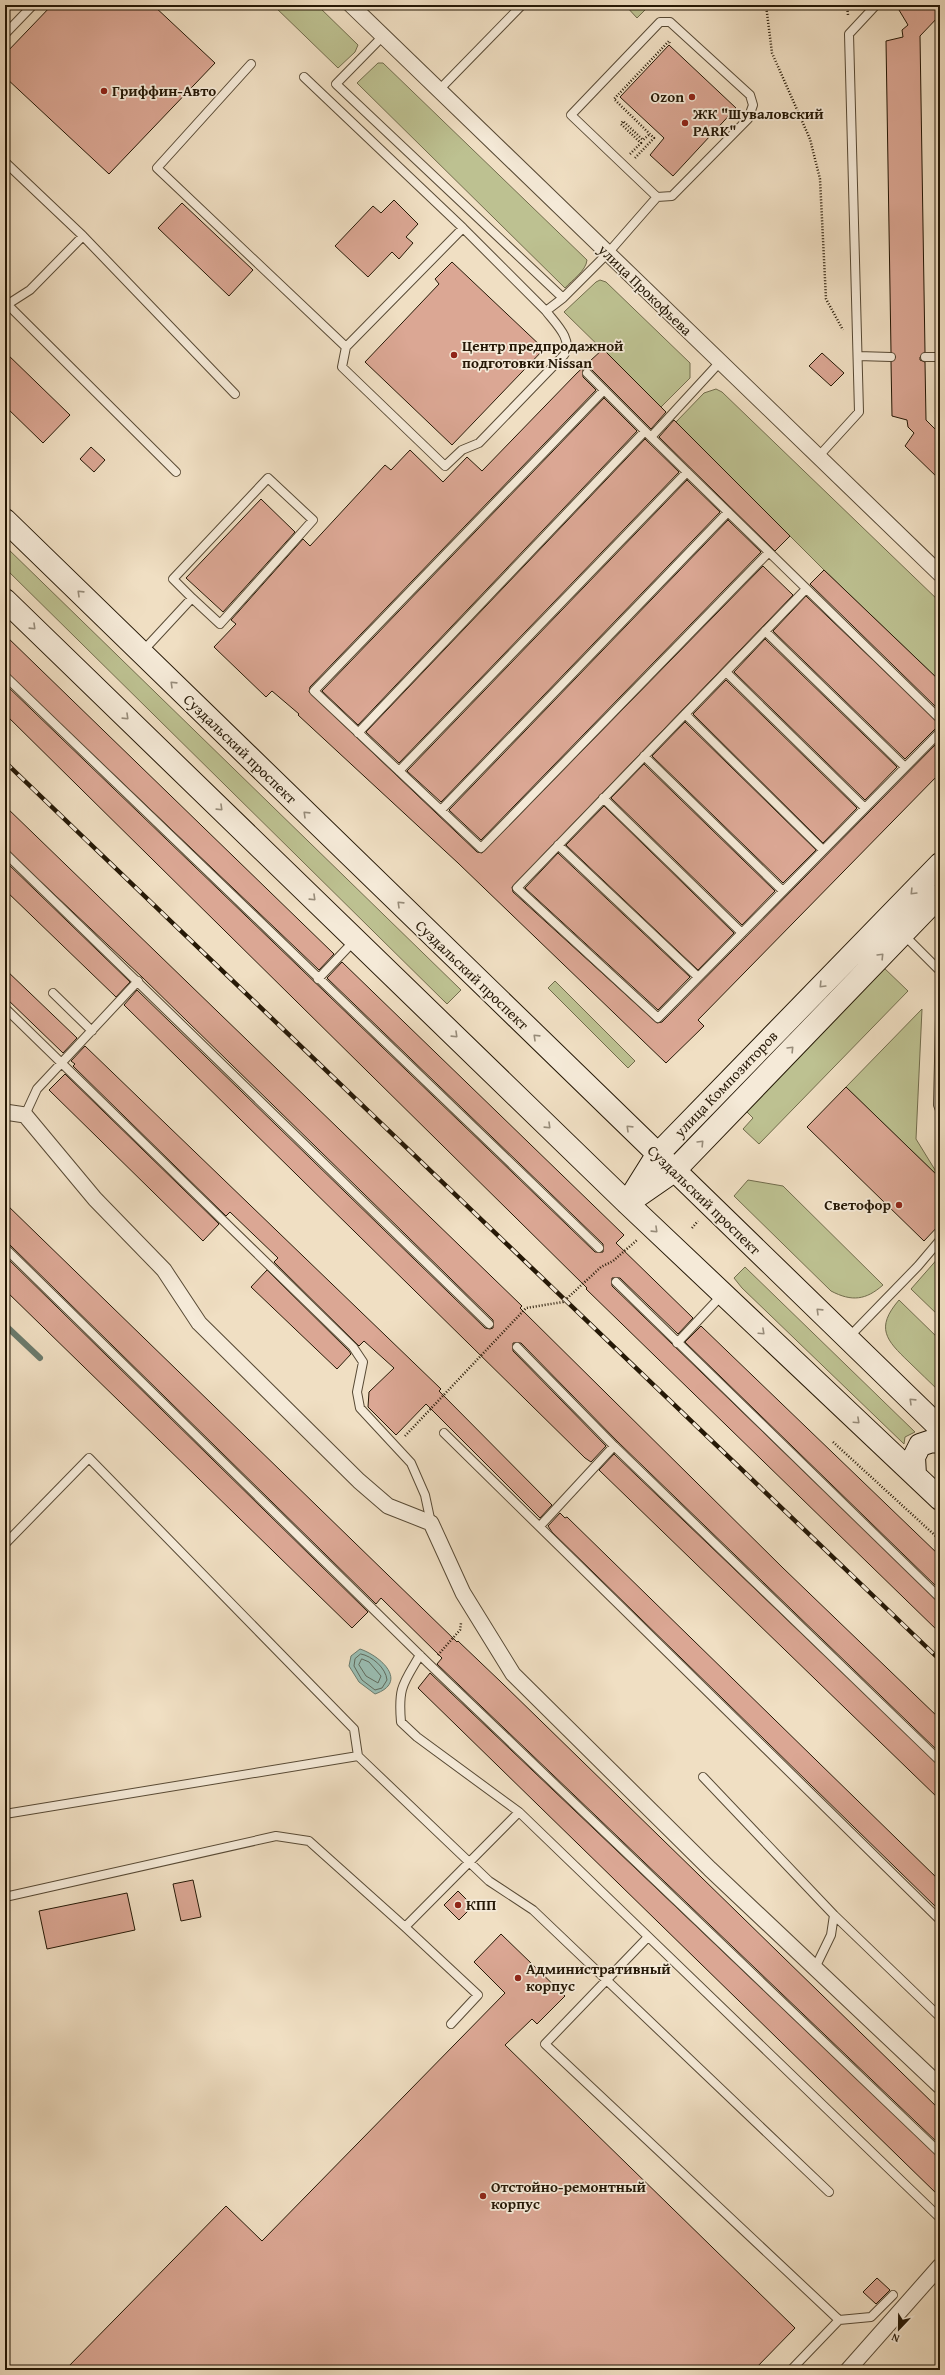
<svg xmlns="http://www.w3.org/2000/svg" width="945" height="2375" viewBox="0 0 945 2375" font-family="'Gentium Book Plus',serif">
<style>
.green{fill:#bdc191;stroke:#716c4c}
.water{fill:#9abdb2;stroke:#6b7b6d}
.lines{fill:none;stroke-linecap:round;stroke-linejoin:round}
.shore{stroke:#606a5c;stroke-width:1}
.stream{stroke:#6b7b6d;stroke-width:6}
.building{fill:#dba794;stroke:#251806}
.lane-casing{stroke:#584a35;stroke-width:10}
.street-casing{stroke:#584a35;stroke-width:17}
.secondary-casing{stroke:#251806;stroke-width:24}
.path{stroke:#251806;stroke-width:2.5;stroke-dasharray:1 2;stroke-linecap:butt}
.lane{stroke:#f5ead8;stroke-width:8}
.street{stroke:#f5ead8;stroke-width:15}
.secondary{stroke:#f5ead8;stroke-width:22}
.rail-casing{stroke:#251806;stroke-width:4.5}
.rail{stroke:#f5ead8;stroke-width:3;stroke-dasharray:9;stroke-linecap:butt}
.oneway{stroke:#978c7a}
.poi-dot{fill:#8f2418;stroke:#f5ead8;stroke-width:1.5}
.labels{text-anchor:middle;stroke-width:3.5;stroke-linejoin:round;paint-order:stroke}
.poi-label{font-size:15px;font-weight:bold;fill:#251806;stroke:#f5ead8;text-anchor:start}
.street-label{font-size:15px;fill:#251806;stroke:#f5ead8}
</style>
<rect width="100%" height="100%" fill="#f0dfc3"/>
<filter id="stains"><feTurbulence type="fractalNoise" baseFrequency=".005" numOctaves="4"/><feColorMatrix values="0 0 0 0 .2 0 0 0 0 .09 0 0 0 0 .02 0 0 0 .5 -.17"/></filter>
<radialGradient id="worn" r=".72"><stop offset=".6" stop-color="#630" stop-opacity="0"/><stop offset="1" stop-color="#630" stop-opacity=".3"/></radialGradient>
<path class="green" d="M273 5H317L358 45 355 52 338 68Z
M625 5H650L637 18Z
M378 63H383L587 260C586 271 572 280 565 288L357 83Z
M600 280 606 282 690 363V378L661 407 564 312 596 282Z
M716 389 722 392 940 602V681L824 570 676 422 704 393Z
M5 546 461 990 447 1004 5 568Z
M882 966 908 991 759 1144 743 1129 753 1118 744 1109Z
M555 981 635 1061 628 1068 548 988Z
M922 1009 916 1139 940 1178 846 1087Z
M748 1180 783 1186 883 1285C866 1300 852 1302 831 1291L734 1196Z
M940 1256V1317L911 1289Z
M745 1267 915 1432 905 1437 904 1444 742 1288 734 1278Z
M899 1300 940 1340V1392C930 1382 919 1372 909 1362 886 1340 875 1328 899 1300Z"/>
<path class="water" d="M360 1649C381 1656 409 1682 375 1694L359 1682 349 1666 351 1656Z"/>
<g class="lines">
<path class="shore" d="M361 1654C372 1656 386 1668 387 1680L382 1688 375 1690 362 1680 354 1666 355 1659Z
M362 1659 369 1662 381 1676 378 1683 366 1676 359 1665Z"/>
<path class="stream" d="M5 1325 40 1358"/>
</g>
<path class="building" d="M52 5H153L215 63 109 174 5 77V54Z
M896 5H940V15L920 36 925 352 920 357V360L925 362 926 420 940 434V480L905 446 914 433 908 427 907 420 892 416 891 362 896 357 891 352 886 41 903 37 902 30 908 25Z
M669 45 736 108 673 176 650 155 664 138 620 97Z
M394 200 418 224 406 237 413 243 399 259 392 252 368 277 335 246 373 206 381 213Z
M182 203 253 270 229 296 158 228Z
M452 262 544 349 452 445 365 362 439 284 435 279Z
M603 349 666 412 651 429 591 369H583V377L596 390 310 687 309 692 477 852 482 853 763 566 793 595 512 887 513 892 657 1023 662 1022 940 740V773L698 1020 704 1026 666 1063 458 863 298 715 299 714 272 691 266 697 214 647 236 624 231 620 303 539 310 546 385 465 391 470 410 450 443 482 467 457 482 471 577 373Z
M5 352 70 415 43 443 5 406Z
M822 353 844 373 831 386 809 366Z
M604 398 637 431 358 725 322 691Z
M674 420 790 536 775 551 659 437Z
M645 439 679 472 399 763 366 732Z
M91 447 105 460 94 472 80 459Z
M687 480 720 512 441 802 407 771Z
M261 499 295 532 223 612 186 578Z
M728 520 761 552 481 840 449 810Z
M824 570 940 681V711L810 584Z
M806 596 940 724 905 759 773 631Z
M5 635 334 954 319 970 5 671Z
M765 639 897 767 865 800 734 672Z
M726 680 857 808 823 843 693 714Z
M5 684 595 1252H603V1244L327 978 342 962 624 1235 616 1243 693 1318 678 1334 620 1278H612V1286L940 1603V1633L586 1289 587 1288 5 714Z
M685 722 816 850 783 883 652 756Z
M644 764 775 891 742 925 611 798Z
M5 806 522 1306 520 1308 783 1568 940 1719V1753L618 1442 521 1343H513V1351L606 1446 591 1462 585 1458 124 1005 137 990 485 1328 490 1329 493 1328V1320L142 977 5 848Z
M604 806 734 933 698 970 566 845Z
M558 853 690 977 658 1010 525 888Z
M5 861 130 982 116 997 5 890Z
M5 969 77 1038 63 1053 5 997Z
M85 1046 441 1389 439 1391 552 1505 540 1518 426 1404 396 1435 368 1407 369 1392 394 1368 364 1341 359 1346 274 1262 278 1258 230 1212 226 1216 73 1066 75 1064 71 1061Z
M65 1074 219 1224 203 1241 49 1090Z
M846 1087 940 1178V1224L924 1241 807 1127Z
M5 1203 457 1642 458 1641 501 1682 940 2110V2145L437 1664 442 1658 381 1598 376 1604 9 1244 5 1243Z
M5 1256 368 1612 352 1628 5 1290Z
M267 1270 349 1351 351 1354 337 1369 251 1287Z
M701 1326 940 1556V1590L685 1342Z
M614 1454 940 1766V1800L599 1470Z
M560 1513 565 1518 567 1517 940 1881V1911L552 1532 548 1526Z
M430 1673 940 2158V2197L418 1688Z
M193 1880 201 1917 181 1921 173 1884Z
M458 1891 473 1906 459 1920 444 1905Z
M127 1893 135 1930 47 1949 39 1911Z
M501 1934 565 1996 537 2024 532 2019 505 2045 795 2328 754 2370H65L226 2206 262 2241 505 1993 474 1962Z
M877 2278 890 2290 876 2304 863 2292Z"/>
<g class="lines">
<g class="lane-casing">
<path id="lane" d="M5 34 33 5
M383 36 336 84 563 298
M251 64 157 168 346 347
M304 77 463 228
M439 90 522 5
M5 162 83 236 30 290 5 306
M83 236 235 394
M5 302 176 472
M546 311C555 323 574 340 564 355L479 443 462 450 445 466 342 367 346 347 463 228 546 311 563 298 608 253 657 197 571 115 660 22H670L750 95 753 105 748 119 672 196 657 197
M858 356 891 357
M925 357H940
M587 373 651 437 720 362
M604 390 314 691 481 848 769 552
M651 437 940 719
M818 457 859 412 849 34 876 5
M806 589 517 888 658 1018 940 732
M765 631 905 767
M142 652 192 598 220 624 313 520 268 478 173 579 192 598
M726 672 865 808
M5 676 599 1248
M685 714 823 850
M358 733 645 431
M644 756 783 891
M399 771 687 472
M603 798 742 933
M441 810 728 512
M558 845 698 977
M5 853 489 1324
M904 935 940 971
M318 979 355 940
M53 993 92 1031
M5 1008 353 1347 363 1362 357 1392 360 1408 411 1463 425 1495 431 1523
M940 1018 938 1105 940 1110
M25 1115 37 1089 138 981
M5 1248 429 1664 940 2153
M616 1282 940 1598
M849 1337 918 1266 940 1240
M677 1343 722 1295
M517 1347 614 1446 940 1761
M444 1433 940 1920
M540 1526 614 1446
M5 1544 89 1458 354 1729 358 1756 489 1881 533 1910 829 2192
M420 1655C403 1684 398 1687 401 1722L417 1737 519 1812 940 2218
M703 1777 834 1915 831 1935 815 1968
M5 1814 358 1756
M5 1897 276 1836 309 1841 405 1927 478 1995 451 2024
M834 1915 940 2017
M405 1927 519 1812
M647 1938 545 2044 839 2320 791 2370
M839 2320 871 2317 893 2295"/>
</g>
<g class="street-casing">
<path id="street" d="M351 5 940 574
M5 1112 25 1115 95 1199 164 1270 199 1323 359 1481 388 1506 431 1523 463 1593 513 1674 710 1869 940 2086
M848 2370 940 2266"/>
</g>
<g class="secondary-casing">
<path id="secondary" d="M5 520 940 1428
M5 600 627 1203 940 1499
M635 1198 674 1171 940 895
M627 1203 657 1155 940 864
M915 1475 914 1457 920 1445 932 1441 940 1442"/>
</g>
<path class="path" d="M766 5 772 53 810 139 820 179 826 299 843 330
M847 5 848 15
M630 154 641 143 621 124 623 121 643 140 650 134
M635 158 654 138 614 99 669 41 670 43
M692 1228 698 1221
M405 1436 526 1308 563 1302 601 1267 613 1261 637 1240
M833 1442 940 1540
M438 1655 460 1630 461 1623"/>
<use href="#lane" class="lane"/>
<use href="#street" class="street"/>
<use href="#secondary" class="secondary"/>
<g class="rail-casing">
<path id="rail" d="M5 762 940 1660"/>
</g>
<use href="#rail" class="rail"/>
</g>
<defs><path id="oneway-chevron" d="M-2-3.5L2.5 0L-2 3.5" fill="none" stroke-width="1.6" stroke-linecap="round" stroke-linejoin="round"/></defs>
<g class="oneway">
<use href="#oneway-chevron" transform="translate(80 593) rotate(-136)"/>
<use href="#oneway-chevron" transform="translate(33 627) rotate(44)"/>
<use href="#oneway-chevron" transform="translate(173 684) rotate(-136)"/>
<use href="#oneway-chevron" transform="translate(126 717) rotate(44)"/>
<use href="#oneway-chevron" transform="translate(220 808) rotate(44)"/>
<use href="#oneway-chevron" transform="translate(306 814) rotate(-136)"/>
<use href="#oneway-chevron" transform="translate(913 892) rotate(134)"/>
<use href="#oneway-chevron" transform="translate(313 898) rotate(44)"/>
<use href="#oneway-chevron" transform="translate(400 904) rotate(-136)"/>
<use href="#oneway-chevron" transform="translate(881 956) rotate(-46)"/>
<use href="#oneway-chevron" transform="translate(822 985) rotate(134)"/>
<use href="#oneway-chevron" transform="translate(455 1035) rotate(44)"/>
<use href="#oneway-chevron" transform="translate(536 1037) rotate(-136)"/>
<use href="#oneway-chevron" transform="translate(791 1049) rotate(-46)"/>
<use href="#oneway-chevron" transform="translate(548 1126) rotate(44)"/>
<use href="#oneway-chevron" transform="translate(629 1128) rotate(-136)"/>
<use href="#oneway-chevron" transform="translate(701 1143) rotate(-46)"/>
<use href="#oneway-chevron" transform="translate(655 1230) rotate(44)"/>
<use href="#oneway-chevron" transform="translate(819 1311) rotate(-136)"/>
<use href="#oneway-chevron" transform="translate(762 1332) rotate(43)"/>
<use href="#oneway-chevron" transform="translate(912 1401) rotate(-136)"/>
<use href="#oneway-chevron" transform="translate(857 1421) rotate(43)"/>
</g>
<g class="poi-dot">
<circle cx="104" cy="91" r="4"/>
<circle cx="692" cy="97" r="4"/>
<circle cx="685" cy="123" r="4"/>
<circle cx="454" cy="355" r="4"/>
<circle cx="899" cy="1205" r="4"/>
<circle cx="458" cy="1905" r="4"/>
<circle cx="518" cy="1978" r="4"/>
<circle cx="483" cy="2196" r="4"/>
</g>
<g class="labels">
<g class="poi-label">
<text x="112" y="96">Гриффин-Авто</text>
<text x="684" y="102" text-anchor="end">Ozon</text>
<text x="693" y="119">ЖК "Шуваловский<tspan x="693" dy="17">PARK"</tspan></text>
<text x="462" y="351">Центр предпродажной<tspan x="462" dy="17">подготовки Nissan</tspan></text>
<text x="891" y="1210" text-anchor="end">Светофор</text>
<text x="466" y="1910">КПП</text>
<text x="526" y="1974">Административный<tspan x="526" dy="17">корпус</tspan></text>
<text x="491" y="2192">Отстойно-ремонтный<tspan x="491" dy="17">корпус</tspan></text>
</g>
<g class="street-label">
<text transform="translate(645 290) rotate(44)" y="5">улица Прокофьева</text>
<text transform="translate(240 749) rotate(44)" y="5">Суздальский проспект</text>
<text transform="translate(472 975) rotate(44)" y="5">Суздальский проспект</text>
<text transform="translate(726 1084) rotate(-46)" y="5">улица Композиторов</text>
<text transform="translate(704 1200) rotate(44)" y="5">Суздальский проспект</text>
</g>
</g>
<rect width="945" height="2375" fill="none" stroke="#f0dfc3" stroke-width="20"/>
<rect x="6" y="6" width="933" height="2363" fill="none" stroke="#251806" stroke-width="2"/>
<rect x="10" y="10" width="925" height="2355" fill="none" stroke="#251806"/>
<g transform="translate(899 2329) rotate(202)" stroke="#f5ead8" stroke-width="3" paint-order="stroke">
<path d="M0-3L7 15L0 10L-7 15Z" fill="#251806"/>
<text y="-6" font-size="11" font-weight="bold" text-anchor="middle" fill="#251806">N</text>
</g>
<rect width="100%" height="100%" filter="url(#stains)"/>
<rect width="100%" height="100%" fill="url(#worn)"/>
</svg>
